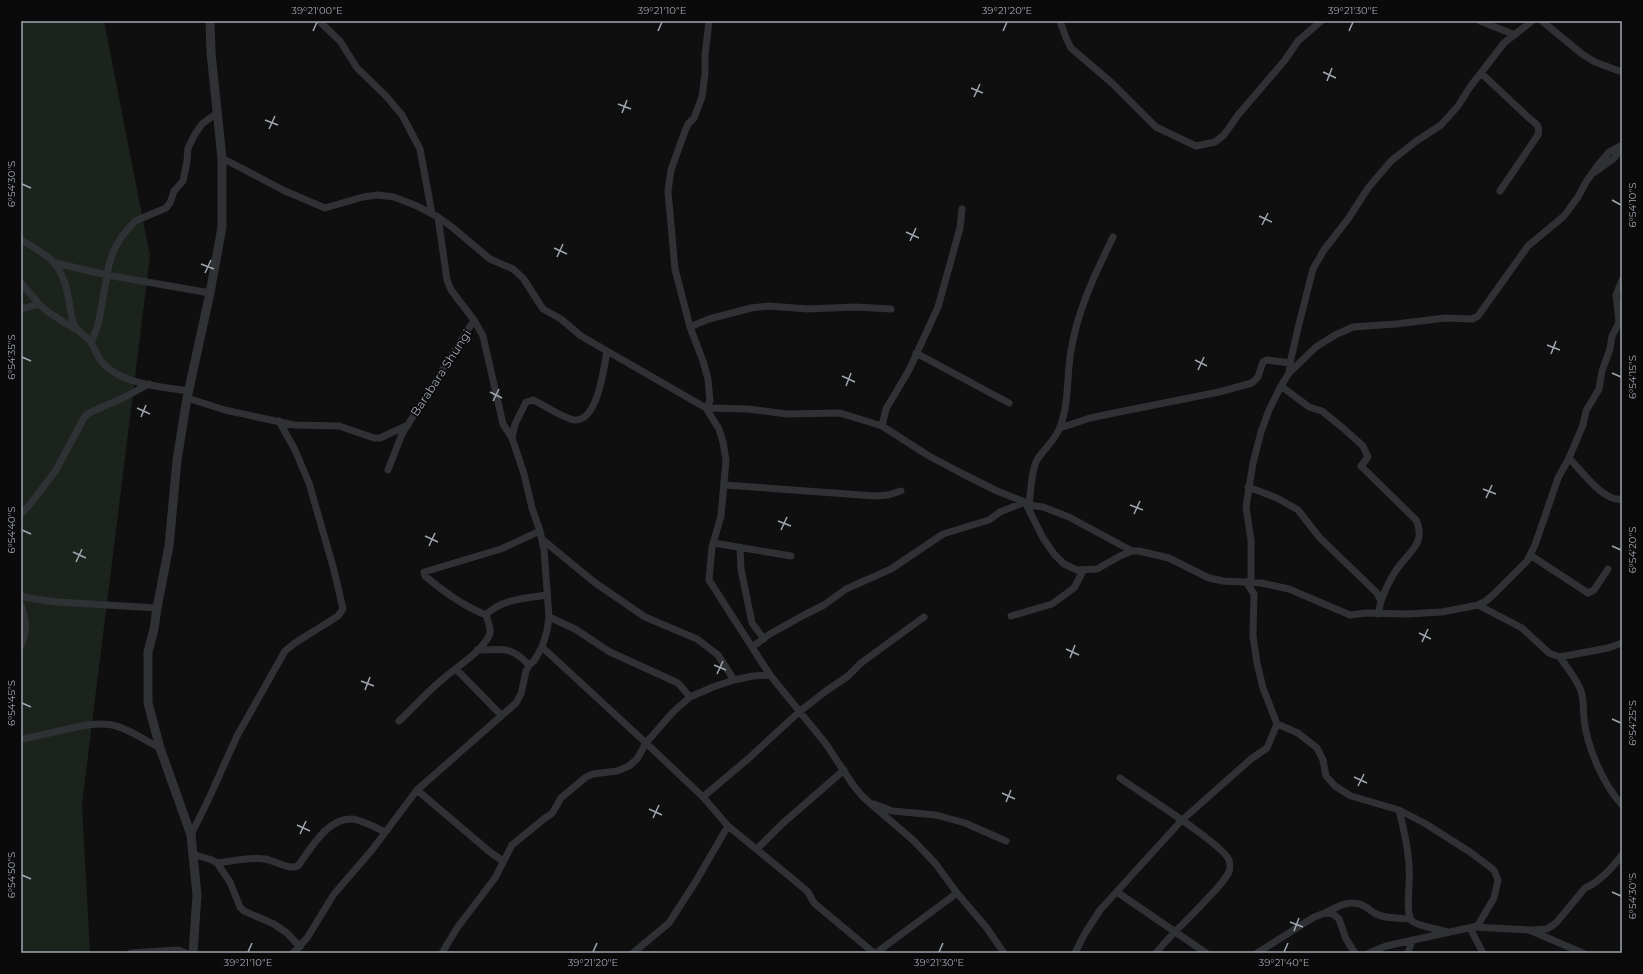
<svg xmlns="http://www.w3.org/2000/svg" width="1643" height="974" viewBox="0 0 1643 974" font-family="Montserrat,sans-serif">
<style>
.green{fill:#1b231c}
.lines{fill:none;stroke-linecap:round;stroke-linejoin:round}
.minor{stroke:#303135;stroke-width:7}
.tertiary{stroke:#303135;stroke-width:9}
.ticks{fill:none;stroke:#a0a6b1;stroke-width:1.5}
.labels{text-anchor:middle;stroke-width:3.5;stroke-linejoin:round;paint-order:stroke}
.street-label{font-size:12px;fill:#a0a6b1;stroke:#0a0a0b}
.neatline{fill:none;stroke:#a0a6b1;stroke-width:1.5}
.ticks-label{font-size:10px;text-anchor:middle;fill:#a0a6b1}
</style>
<rect width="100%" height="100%" fill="#0f0f10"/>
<path class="green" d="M21 21H104L150 256 82 804 90 953H21Z"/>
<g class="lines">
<path class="minor" d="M319 21 340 41 357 68 386 96 402 115 420 149 432 214
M709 21 705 55V74L702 97 694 118 688 124 685 131 671 170 668 191 675 269 690 327 703 361 708 379 710 401 706 408 719 429 723 442 726 460 721 516 712 547 709 580 770 675 826 744 853 785 863 797 914 841 935 863 957 893 986 927 1004 953
M1060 21 1066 38 1071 48 1113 84 1156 127 1196 146 1215 142 1224 135 1238 115 1285 60 1298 41 1321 21
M1480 21 1515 35
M1542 21 1582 54 1595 62 1622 72
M1481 73 1530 119C1537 124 1540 126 1538 135L1500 191
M222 158 285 191 325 208 363 197 378 195 394 197 417 206 438 217 452 227 490 259 513 269 523 278 543 309 561 319 581 336 706 408 748 409 787 414 840 413 882 426 929 456 963 474 997 491 1025 502 1043 538 1054 554 1064 564 1077 570 1097 569 1120 556 1132 551H1139L1169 558 1209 578 1223 581 1261 583 1289 589 1350 615 1366 613 1407 614 1442 612 1478 605 1486 601 1494 594 1527 561 1535 545 1558 478 1569 458 1583 425 1586 411 1599 389 1602 371 1610 349 1612 336 1619 323 1616 295 1622 280
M1595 172 1613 159 1622 149
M438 217 447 280 451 290 474 320 483 336 503 424 512 438
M21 240C48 255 62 263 68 295 70 304 70 313 73 322 76 332 85 334 91 342 95 349 97 357 103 363 120 384 163 387 188 391
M56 263 107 275 210 293
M21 283 39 304 48 312 75 329
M21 309 39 304
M690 327 709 319 751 308 769 306 808 309 855 307 891 309
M91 343 98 325 109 265 113 252 122 236 135 221 166 208 170 203 174 191 183 181 187 161 188 148 195 134 202 124 217 113
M916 353 1009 403
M1289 373 1316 347 1335 335 1353 327 1396 324 1445 318 1472 319 1478 316 1528 246 1564 216 1578 197 1586 182 1598 165 1609 152 1622 145
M1281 386 1309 407 1322 411 1343 428 1363 446 1368 457 1361 466 1362 467 1416 520C1427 543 1408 553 1397 569 1390 579 1385 590 1381 601
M187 398 225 410 294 425 339 426 374 438H380L408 425
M882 426 886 409 909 370 938 307 960 228 962 209
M1060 428 1090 418 1119 412 1219 392 1252 383 1258 377 1263 362 1267 360 1290 363
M1569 458C1581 470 1604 503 1622 499
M388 470 402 434 474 320
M725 485 875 496 888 495 901 491
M1248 487 1277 498 1298 510 1320 538 1377 593 1381 601 1378 614
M1029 505C1031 492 1031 470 1037 460 1044 449 1056 439 1060 427 1070 402 1066 372 1072 345 1079 307 1096 272 1113 237
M21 514 32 502 56 470 85 416 91 412 123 398 149 384
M543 540 594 582 645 617 697 639 718 655 734 680
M714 543 791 556
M740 548 741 569 752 623 764 639
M1530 555 1588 593 1594 590 1608 569
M1251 582V540L1246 507 1253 463 1261 432 1269 410 1281 386 1289 373 1290 363 1299 324 1313 269 1324 250 1348 219 1368 188 1391 161 1415 142 1441 125 1458 106 1470 87 1504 43 1532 21
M21 596 34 599 57 602 157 608
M21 604C26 621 28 629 21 646
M1478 605 1522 628 1549 653 1560 657 1608 648 1622 643
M486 615C463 606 444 592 425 576L424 572 501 549 540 531
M1011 616 1052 604 1074 588 1083 571
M549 617 575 629 610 652 678 683 690 697
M542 647 646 743 703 797 728 826 794 880 808 892 814 903 874 953
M752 647 770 634 804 615 824 605 846 589 891 569 943 534 989 520 1000 512 1025 502 1029 505 1043 507 1069 517 1132 551
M477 650C503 650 510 645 529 665
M1560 657C1567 668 1577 679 1581 691 1584 700 1583 709 1584 719 1587 747 1603 784 1622 805
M456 669 501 715
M399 721C414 707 428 691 444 678 459 665 479 654 489 636 492 630 488 621 486 615 501 599 527 598 547 595
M1277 724 1298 733 1317 748 1323 760 1326 776 1335 786 1351 796 1399 810 1426 824 1470 852 1494 870 1498 880 1494 898 1478 925 1473 927
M21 739C47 736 92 718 116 726 131 730 146 741 160 748
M1120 778C1139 792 1223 844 1229 860 1230 863 1230 869 1229 872 1223 883 1214 892 1206 900 1190 918 1170 935 1156 953
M417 790 490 852 503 861
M703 797 749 758 799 712 826 691 848 676 861 663 924 617
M874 804 892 811 936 815 965 823 1006 841
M1399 810C1405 835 1411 859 1409 884 1409 892 1406 915 1412 921 1417 926 1439 929 1447 932
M191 835 210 796 237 736 285 651 295 643 338 616 343 609 334 570 309 483 295 450 279 421
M757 849 782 824 844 770
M192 854 212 860 217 863 230 882 240 907 244 911 274 924 287 933 300 947
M217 863C232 861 249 857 265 859 276 861 288 870 298 866 311 848 328 817 353 819 364 821 375 827 385 832
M1117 892 1206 953
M1325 913C1338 906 1351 898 1366 907 1369 909 1372 912 1376 914 1386 919 1399 918 1410 919
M1470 928 1483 953
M1532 930 1547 929 1556 923 1585 888C1600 882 1612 868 1622 855
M131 953 178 950 186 953
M293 953 307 938 334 894 372 850 417 790 516 703 521 694 526 671 529 665 534 661 542 647 547 631 549 617 544 550 540 531 532 508 524 474 512 438 515 424 526 402 533 400C545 405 563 419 575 420 598 421 604 367 607 351
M442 953 457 928 495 878 512 845 545 818 550 815 553 812 561 798 586 777 593 774 617 771 629 766 637 759 646 743 673 712 690 697 713 687 734 680 753 676 770 675
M633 953 669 923 696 881 728 826
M876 953 957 893
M1075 953 1084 935 1100 910 1181 821 1251 759 1267 748 1277 724 1263 688 1257 663 1253 636 1254 594 1246 582
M1257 953 1314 917 1325 913 1333 914 1339 919 1346 939 1355 953
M1369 953 1386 946 1473 927 1529 930 1583 953
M1408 953 1412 940"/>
<path class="tertiary" d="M193 953 197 895 191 835 160 748 148 703V652L154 629 157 608 169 546 177 460 187 398 210 293 222 227V158L211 53 210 21"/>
</g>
<path class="ticks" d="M313 31 317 22M658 31 662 22M1003 31 1007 22M1349 31 1353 22M1323 72 1336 78M1327 81 1332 68M971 88 983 93M974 97 980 84M618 104 631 109M622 113 627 100M265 120 278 125M269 129 275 116M22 184 31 188M1612 200 1621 205M1259 216 1272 222M1262 225 1268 213M906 232 919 238M910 241 916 228M554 248 567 254M557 257 563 244M201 264 214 269M205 273 211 260M1547 345 1560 350M1551 354 1556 341M22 357 31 361M1195 360 1207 366M1198 370 1204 357M1612 373 1621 377M842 376 855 382M846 386 851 373M490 392 502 398M493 401 499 389M137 408 150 414M141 417 146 405M1483 489 1496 494M1486 498 1492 485M1130 505 1143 510M1134 514 1140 501M778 521 791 526M22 530 31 534M781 530 787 517M425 536 438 542M429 546 435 533M1612 546 1621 550M73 552 86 558M76 562 82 549M1419 633 1431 639M1422 642 1428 629M1066 649 1079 655M1070 658 1075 645M714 665 726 670M717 674 723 661M361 681 374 686M365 690 370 677M22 703 31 707M1612 719 1621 723M1354 777 1367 783M1358 786 1364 774M1002 793 1015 799M1006 802 1011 790M649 809 662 815M653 818 659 805M297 825 310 831M300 834 306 821M22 875 31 879M1612 892 1621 896M1290 922 1303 927M1294 931 1299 918M248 952 252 943M593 952 597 943M939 952 943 943M1284 952 1288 943"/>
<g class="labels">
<g class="street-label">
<text transform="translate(441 373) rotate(-57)" y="4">Barabara Shungi</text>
</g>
</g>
<rect width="1643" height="974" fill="none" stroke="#0a0a0b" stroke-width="44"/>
<rect x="22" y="22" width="1599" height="930" class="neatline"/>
<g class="ticks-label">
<text x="317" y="14">39°21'00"E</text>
<text x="662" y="14">39°21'10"E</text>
<text x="1007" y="14">39°21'20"E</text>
<text x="1353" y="14">39°21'30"E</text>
<text transform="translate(11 184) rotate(-90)" y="4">6°54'30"S</text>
<text transform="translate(1632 205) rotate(-90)" y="4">6°54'10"S</text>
<text transform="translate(11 357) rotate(-90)" y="4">6°54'35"S</text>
<text transform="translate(1632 377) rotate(-90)" y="4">6°54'15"S</text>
<text transform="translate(11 530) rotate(-90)" y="4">6°54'40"S</text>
<text transform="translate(1632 550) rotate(-90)" y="4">6°54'20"S</text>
<text transform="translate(11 703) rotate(-90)" y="4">6°54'45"S</text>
<text transform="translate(1632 723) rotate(-90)" y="4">6°54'25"S</text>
<text transform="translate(11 875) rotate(-90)" y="4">6°54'50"S</text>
<text transform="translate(1632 896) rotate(-90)" y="4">6°54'30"S</text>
<text x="248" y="966">39°21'10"E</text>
<text x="593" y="966">39°21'20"E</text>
<text x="939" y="966">39°21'30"E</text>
<text x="1284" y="966">39°21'40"E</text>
</g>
</svg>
